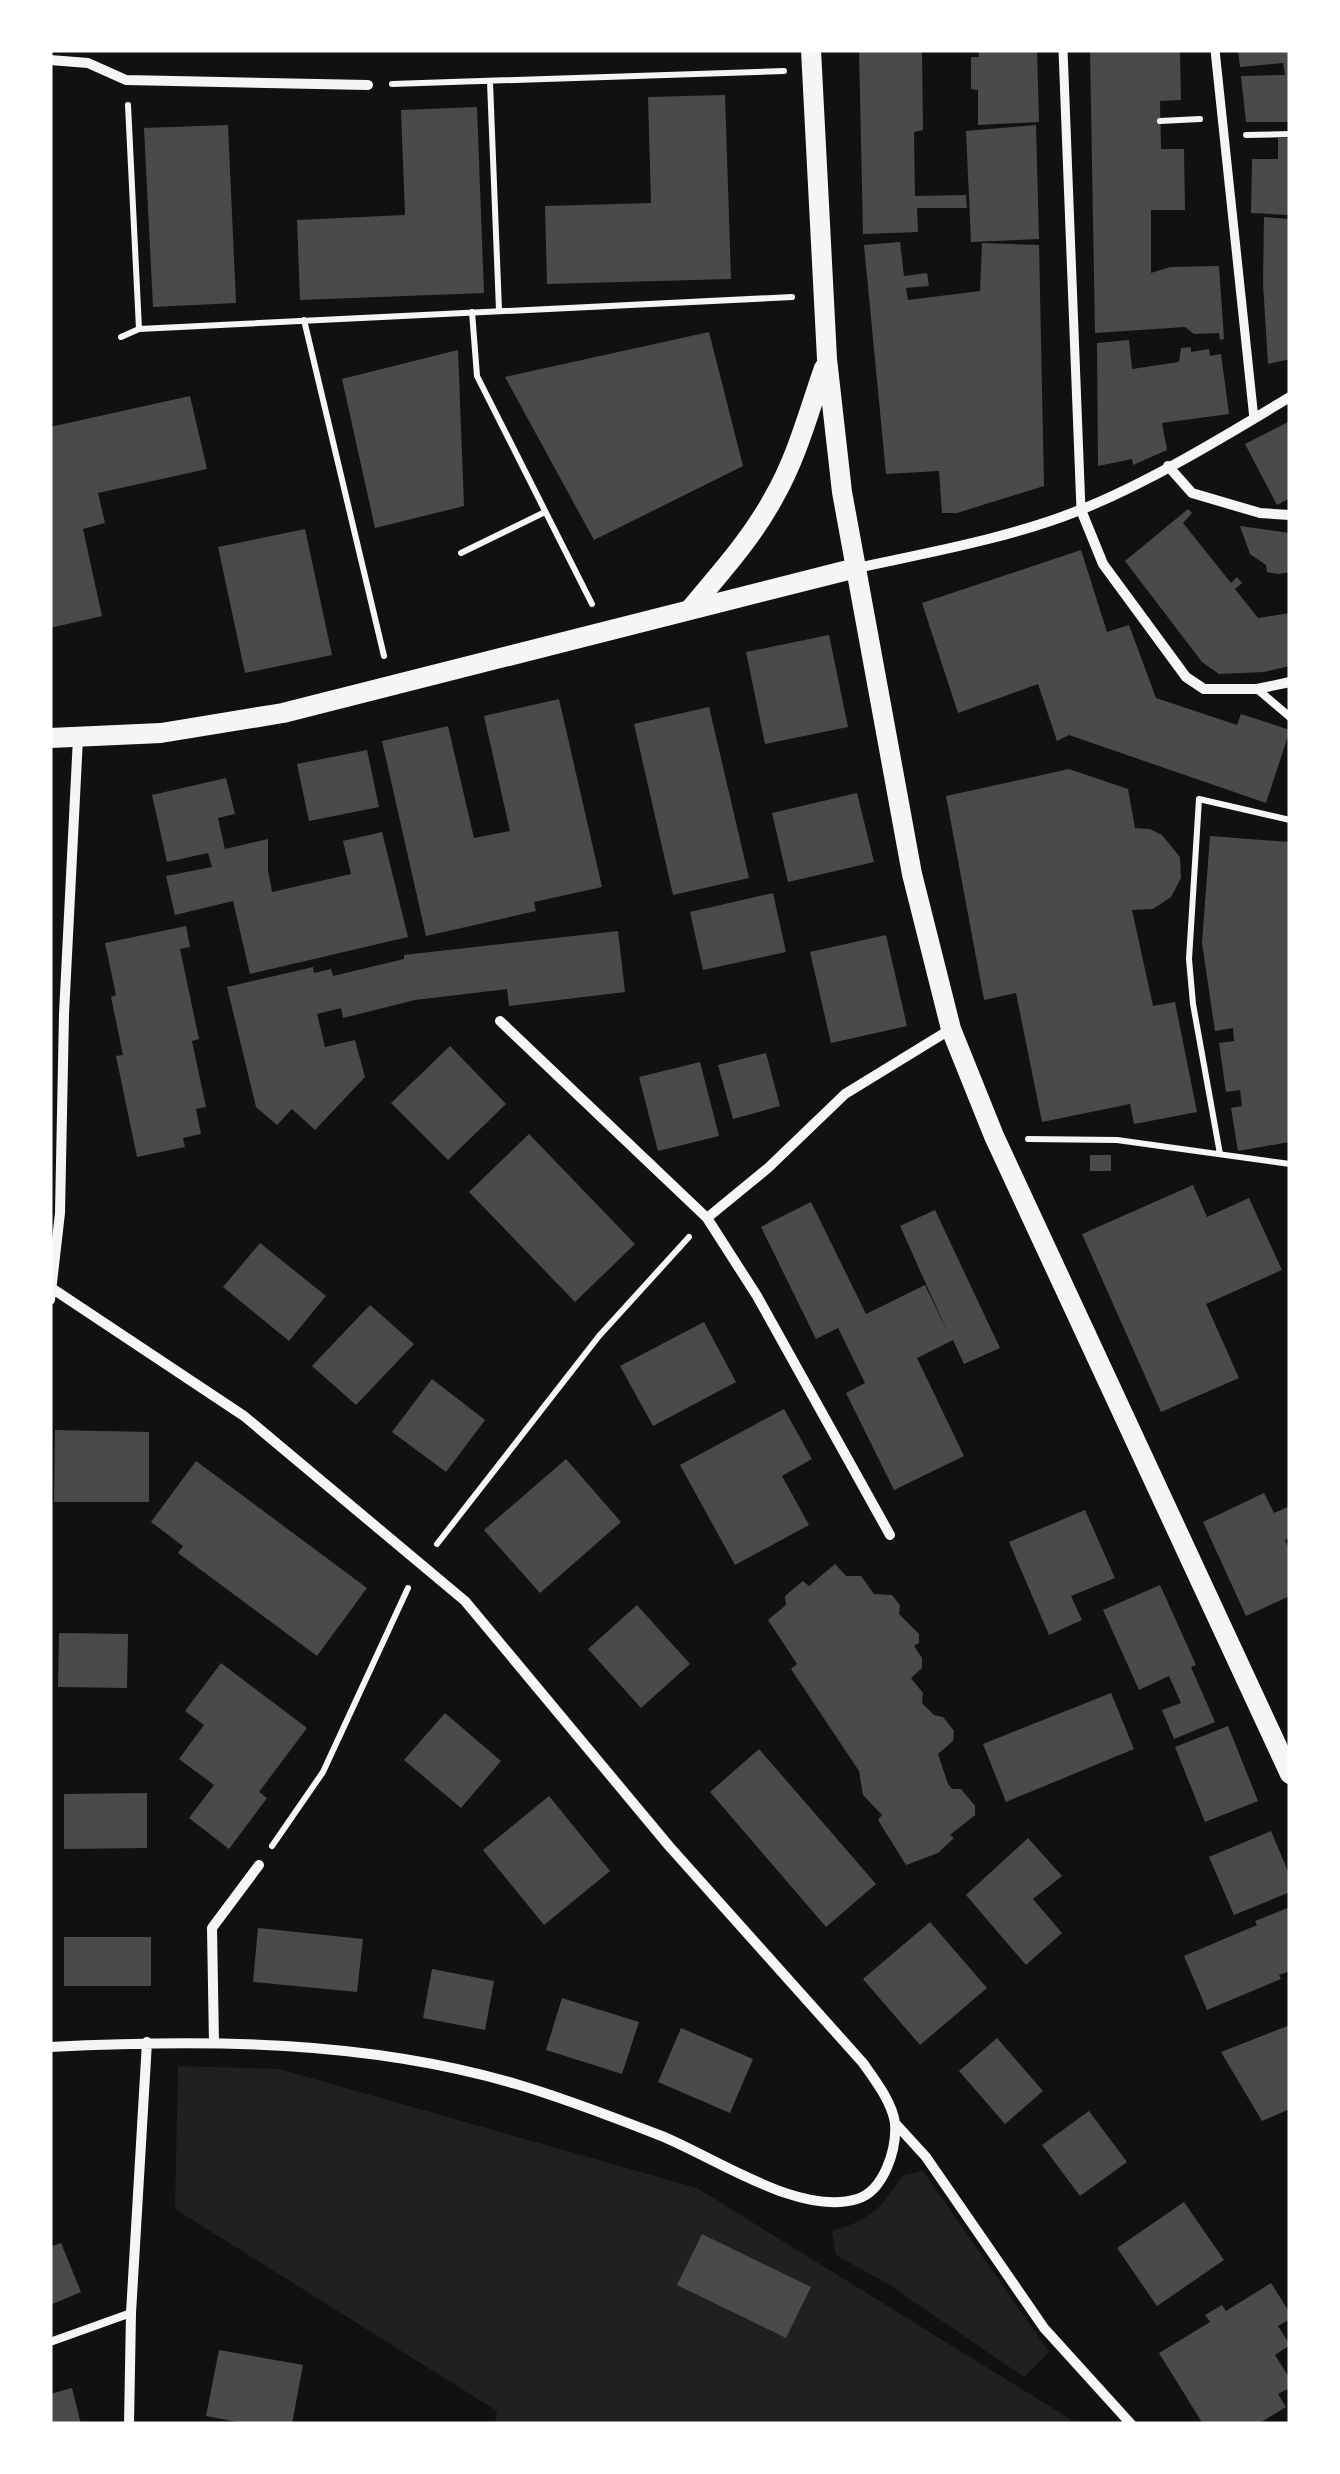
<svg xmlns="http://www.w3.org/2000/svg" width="1340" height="2474" viewBox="0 0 1340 2474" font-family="Helvetica,sans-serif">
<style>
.green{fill:#202020}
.building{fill:#4a4a4a}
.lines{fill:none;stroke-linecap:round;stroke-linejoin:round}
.path{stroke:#f5f5f5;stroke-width:6}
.service{stroke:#f5f5f5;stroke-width:8}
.pedestrian{stroke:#f5f5f5;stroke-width:9}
.minor{stroke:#f5f5f5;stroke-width:10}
.secondary{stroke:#f5f5f5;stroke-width:20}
</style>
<rect width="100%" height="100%" fill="#111"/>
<path class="green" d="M178 2066 279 2069 697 2188 1078 2424H495L497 2411 175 2209Z
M923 2171 1049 2352 1024 2377 888 2284 836 2255 832 2231C871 2220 881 2208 903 2175Z"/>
<path class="building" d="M859 50H922L923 130 914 132 915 196 966 195 967 208H917L918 232 863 234Z
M978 50H1037L1039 122 978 125V90L971 89V57H979Z
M1090 50H1180L1181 100 1160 101 1161 149H1184L1185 210H1151V273L1170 267 1219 266 1224 339 1220 340 1219 333 1194 334 1185 327 1095 333Z
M1238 50H1290V122H1246L1241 76 1285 75 1283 63 1240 67Z
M725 95 731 279 547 284 545 206 651 203 648 97Z
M477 107 484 293 300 300 297 220 405 215 401 110Z
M228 125 236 303 153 307 144 128Z
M1036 125 1039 239 971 242 966 131Z
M1278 138H1290V215L1251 213 1252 159H1278Z
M1264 217 1290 219V359L1268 364 1263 283Z
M900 242 904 276 927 273 929 286 906 288 908 300 980 291 982 243 1039 245 1044 486 957 513H942L939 471 886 474 864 245Z
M709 332 743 466 594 540 505 377Z
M1129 340 1132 369 1179 362 1181 348 1191 347V352L1209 349 1210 356 1221 354 1229 414 1162 423 1167 450 1133 465 1132 459 1098 466 1097 343Z
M458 350 464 506 375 528 342 379Z
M190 396 207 469 98 493 105 523 83 529 102 616 50 628V427Z
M1290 421V498L1277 505 1245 444Z
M1188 509 1192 513 1183 523 1231 583 1237 577 1242 583 1235 589 1258 618 1290 613V666L1264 672 1219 674 1202 662 1125 561Z
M1240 526 1290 533V572L1278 574 1267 572 1266 565 1250 554Z
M305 529 332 655 245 673 218 547Z
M1081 550 1107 632 1129 625 1156 698 1237 725 1241 714 1290 730 1266 803 1069 735 1057 741 1038 684 958 713 922 603Z
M829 635 848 727 765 744 746 652Z
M559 699 602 887 534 902 536 911 426 936 382 741 448 726 474 838 510 831 484 716Z
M709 707 749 878 673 895 634 724Z
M367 750 379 807 309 821 297 764Z
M1069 769 1128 789 1135 828 1150 829 1162 835 1180 857 1181 878 1171 897 1153 909 1132 910 1153 1006 1175 1002 1197 1112 1134 1124 1130 1104 1042 1122 1016 993 984 1000 946 796Z
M226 778 235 814 218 818 225 849 268 839V870L272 892 351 874 343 841 382 832 408 937 250 974 233 901 175 915 166 876 212 867 208 853 167 862 152 795Z
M857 793 874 862 788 882 772 813Z
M1210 836 1290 842V1142L1238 1151 1231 1108 1242 1106 1240 1090 1226 1092 1219 1043 1234 1041 1233 1028 1215 1031 1202 943Z
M773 893 786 952 703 970 690 912Z
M186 926 190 947 180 949 199 1039 192 1041 206 1107 196 1109 201 1134 183 1138 185 1147 137 1157 116 1056 123 1055 111 997 116 995 105 943Z
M618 931 625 992 509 1006 507 989 415 1000 343 1018 341 1008 317 1014 325 1047 355 1040 365 1077 315 1130 292 1109 277 1125 256 1107 227 987 313 967 314 973 331 969 333 976 404 959V955Z
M886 935 907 1026 831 1043 810 952Z
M450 1046 506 1104 448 1160 391 1103Z
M766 1053 780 1106 733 1119 718 1065Z
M700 1062 719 1136 658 1151 639 1077Z
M529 1134 635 1244 575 1302 469 1192Z
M1090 1155H1111V1171H1090Z
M1193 1185 1207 1217 1249 1198 1282 1270 1206 1304 1239 1378 1161 1412 1082 1234Z
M811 1202 866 1314 925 1285 949 1335 900 1226 935 1210 1000 1348 964 1364 953 1340 917 1358 964 1456 894 1490 846 1393 865 1383 838 1328 816 1339 761 1227Z
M260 1243 326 1296 289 1341 223 1287Z
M370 1305 414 1344 356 1405 312 1366Z
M704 1322 736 1382 653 1426 620 1366Z
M432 1379 485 1420 446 1472 392 1432Z
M784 1409 812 1459 782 1476 809 1525 735 1565 680 1465Z
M55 1430 149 1432V1502H54Z
M566 1459 621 1522 540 1593 484 1530Z
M196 1461 367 1588 317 1656 178 1553 183 1546 151 1522Z
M1264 1493 1274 1513 1290 1506V1538L1285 1540 1290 1552V1596L1246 1616 1203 1522Z
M1085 1510 1115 1578 1071 1596 1082 1620 1049 1635 1009 1542Z
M835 1564 846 1576H861L874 1594 892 1595 900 1605 899 1614 919 1634V1643L914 1646 922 1658V1668L911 1678 923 1693 922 1703 934 1715 943 1717 954 1731 953 1741 938 1754 948 1784 952 1789H961L975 1806V1815L950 1835 954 1838 938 1853 906 1865 878 1820 882 1815 863 1795 859 1771 791 1669 797 1664 768 1620 786 1605 785 1596 803 1581 809 1586Z
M1160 1585 1196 1665 1191 1667 1215 1722 1174 1739 1162 1710 1181 1703 1169 1676 1139 1690 1103 1610Z
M637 1605 690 1664 641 1708 588 1649Z
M59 1633 128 1634 127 1688 58 1687Z
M221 1663 307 1728 259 1792 267 1798 229 1849 189 1818 214 1785 179 1759 204 1725 185 1711Z
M1111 1693 1134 1749 1006 1802 983 1744Z
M445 1713 501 1761 461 1808 404 1760Z
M1228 1726 1258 1801 1205 1822 1175 1747Z
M759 1749 876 1884 826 1927 710 1792Z
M147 1793V1848L64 1849V1794Z
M549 1796 610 1871 544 1925 483 1850Z
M1271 1831 1290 1876V1892L1234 1915 1209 1857Z
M1028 1838 1062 1876 1033 1899 1062 1933 1026 1965 966 1895Z
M1290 1907V1971L1279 1975 1281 1979 1207 2010 1184 1956 1257 1925 1255 1921Z
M930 1922 987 1988 920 2045 863 1979Z
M258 1928 363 1939 357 1992 253 1982Z
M64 1937H151V1986H64Z
M432 1969 494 1981 485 2030 423 2018Z
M562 1998 639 2022 622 2074 546 2050Z
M1290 2025V2109L1262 2121 1221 2052Z
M681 2028 753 2059 730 2113 658 2082Z
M997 2038 1043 2091 1005 2124 959 2071Z
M1089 2111 1127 2162 1080 2196 1042 2145Z
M1184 2202 1224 2260 1157 2306 1117 2248Z
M702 2234 811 2287 786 2338 677 2285Z
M61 2243 81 2292 50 2305V2247Z
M1271 2283 1290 2313V2319L1278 2326 1290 2345 1275 2355 1290 2379V2388L1278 2394 1286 2407 1258 2424H1203L1159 2353 1210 2322 1205 2315 1222 2305 1226 2311Z
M219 2350 303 2365 292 2424H247L206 2416Z
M72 2388 81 2424H50V2394Z"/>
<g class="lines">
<path class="path" d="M490 82 499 310
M392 84 784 71
M128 105 139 329
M1160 121 1200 119
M1246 135 1290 134
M472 312 477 376 592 604
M304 320 384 656
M121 337 139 329 792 297
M461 553 545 512
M1028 1139 1117 1140 1290 1164
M1220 1154 1193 1004 1189 959 1199 799 1290 820
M437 1544 599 1336 689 1237
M272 1846 323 1772 408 1588"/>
<path class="service" d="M1257 689 1290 717
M50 2342 131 2313"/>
<path class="pedestrian" d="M1063 50 1081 510
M1215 50 1254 419"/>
<path class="minor" d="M50 60 88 63 126 80 368 85
M1168 466 1192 493 1260 513 1290 515
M1081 510 1103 564 1186 677 1204 689H1257L1290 682
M857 568C931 552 1010 538 1080 510 1150 482 1225 436 1290 397
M500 1021 707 1218 757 1296 890 1535
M707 1218 768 1168 845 1094 951 1029
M50 1300 60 1213 64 1014 78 738
M214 2043 212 1928 259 1865
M50 2047C206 2039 366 2040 516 2084 564 2098 613 2117 659 2135 713 2156 799 2217 857 2199 884 2191 897 2149 895 2123 892 2102 875 2080 863 2063L669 1846 465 1601 244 1416 53 1289
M895 2123 926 2157 1044 2328 1131 2424
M129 2424 131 2313 147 2042"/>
<path class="secondary" d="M811 50 827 359 842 492 912 874 951 1029 994 1136 1290 1774
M691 608C721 572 752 538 774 497 797 457 809 411 824 368
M50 738 161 733 283 713 856 568"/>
</g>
<rect width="1340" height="2474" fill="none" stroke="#ffffff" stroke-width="105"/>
</svg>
